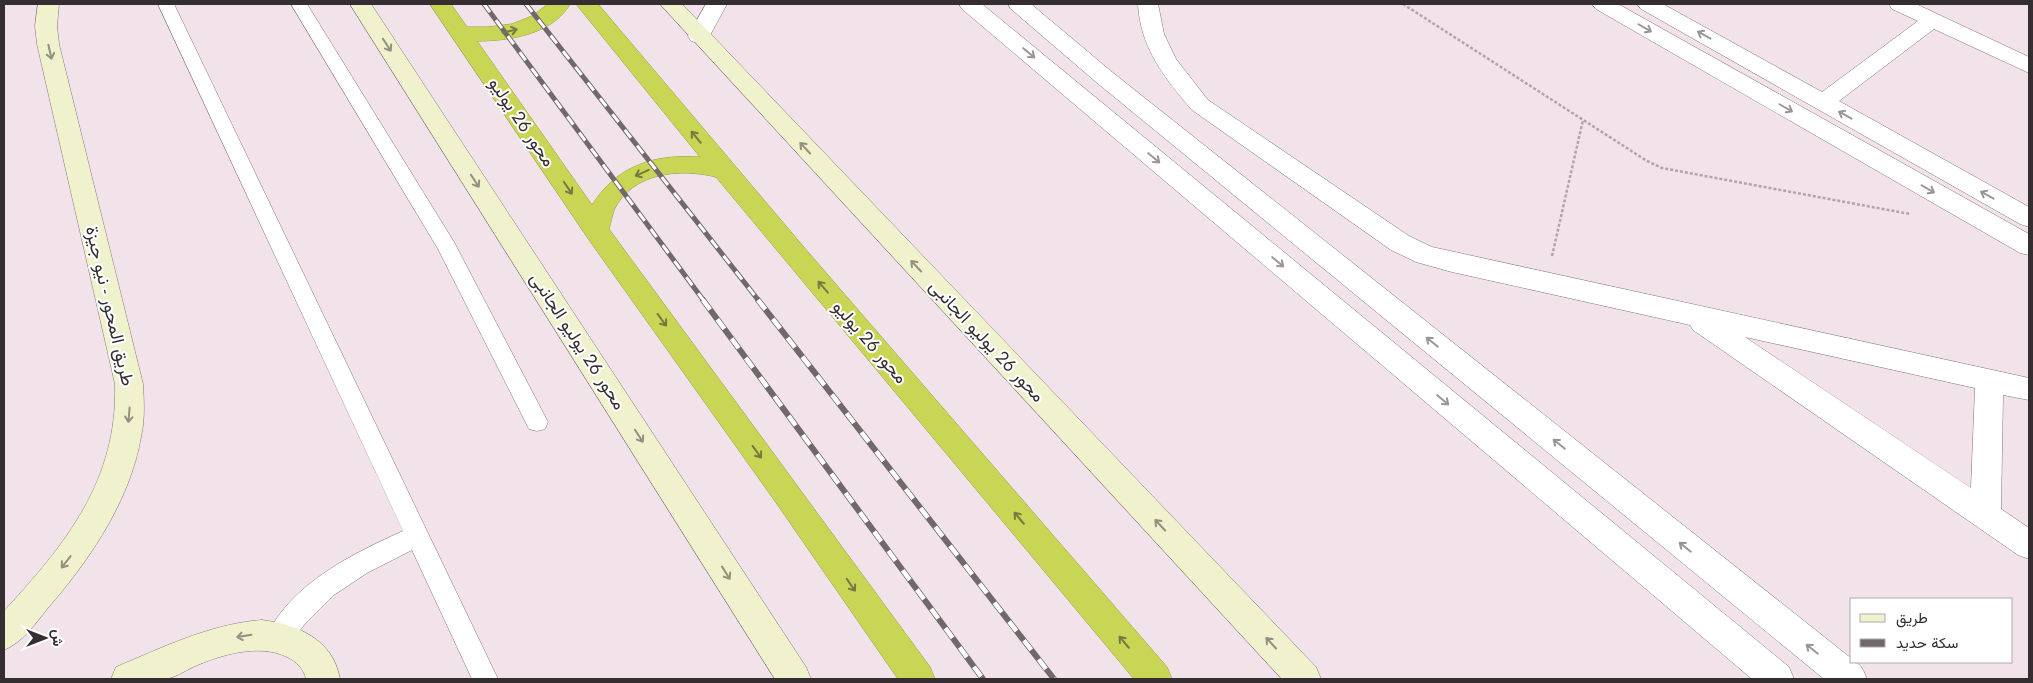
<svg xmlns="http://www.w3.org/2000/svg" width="2033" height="683" viewBox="0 0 2033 683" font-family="Jost,Vazirmatn,sans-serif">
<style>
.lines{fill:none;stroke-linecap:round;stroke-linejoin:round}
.lane-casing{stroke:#82767b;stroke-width:1}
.street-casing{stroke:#82767b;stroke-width:1}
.secondary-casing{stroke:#82767b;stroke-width:1}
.highway-casing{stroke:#959b48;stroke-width:1}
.path{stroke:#b0a5aa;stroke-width:2.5;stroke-dasharray:3 2;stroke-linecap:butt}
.lane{fill:#fff;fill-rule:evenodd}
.street{fill:#fff;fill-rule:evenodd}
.secondary{fill:#eff2cc;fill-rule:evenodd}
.highway{fill:#c9d555;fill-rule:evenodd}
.rail-far1-casing{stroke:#71686c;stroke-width:5}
.rail-casing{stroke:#71686c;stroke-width:6}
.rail-far1{stroke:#fff;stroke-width:3;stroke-dasharray:10;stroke-linecap:butt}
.rail{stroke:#fff;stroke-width:4.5;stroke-dasharray:12;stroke-linecap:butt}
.oneway{stroke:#9a9698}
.oneway2{stroke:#777941}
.oneway3{stroke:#92907e}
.labels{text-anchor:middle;stroke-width:4;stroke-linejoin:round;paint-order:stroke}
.street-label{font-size:18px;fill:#342e31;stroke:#fff}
</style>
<rect width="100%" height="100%" fill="#f1e3e9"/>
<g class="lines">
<g class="lane-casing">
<path id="lane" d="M158 4H174L498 679H472L412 550 367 573 334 595 304 625 289 645 280 648 271 645 267 636C290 584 354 553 403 531Z
M291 4H307L454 242 548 422 545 429 537 431 529 429 438 249Z"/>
</g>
<g class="street-casing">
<path id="street" d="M706 4H727L707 41 699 43 691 41 688 36Z
M959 4H982L1789 667 1794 679H1752L962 9Z
M1008 4H1031L1112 72 1852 659V662C1861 662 1864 672 1867 679H1824L1096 82 1011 9Z
M1138 4H1158L1164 34 1176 59 1208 100 1409 236 1432 247 2029 378V400L2003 395 2001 509 2029 528V559L2018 555 1693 330 1690 325 1452 272 1416 262 1391 250 1192 110C1165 79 1140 47 1138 4ZM1745 337 1975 388 1971 488Z
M1592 4H1618L2029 234V255L2020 253 1596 9Z
M1637 4H1663L1822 92 1918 21 1892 9 1889 4H1916L2029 57V73L1934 29 1839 101 2029 207V227L2020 224 1641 9Z"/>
</g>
<g class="secondary-casing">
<path id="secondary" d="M38 4H59L57 26 59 44 143 384C144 402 145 420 141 437 130 501 89 561 47 609 35 624 23 642 4 650V611C66 544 118 480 115 384L37 44 35 26Z
M350 4H371L806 667 811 679H775Z
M660 4H682L1316 667 1321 679H1282Z
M262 620C298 625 333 639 340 679H306C304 669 296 661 287 657 259 643 220 655 193 667 185 671 174 678 165 679 150 682 126 680 111 679L116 667C164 647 210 624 262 620Z"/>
</g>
<g class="highway-casing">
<path id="highway" d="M430 4H451L467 27H488L512 24 532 16 548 4H570C553 34 510 41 477 41L592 205C617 165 655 154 700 157L576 4H598L808 252 1167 667 1172 679H1134L716 177C681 168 632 172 614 210 612 216 611 223 609 229L930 667 935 679H898L777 504 587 237Z"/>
</g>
<path class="path" d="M1403 4 1647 161 1662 168 1910 214
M1552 256 1583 120"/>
<use href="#lane" class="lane"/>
<use href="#street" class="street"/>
<use href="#secondary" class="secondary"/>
<use href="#highway" class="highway"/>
<g class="rail-far1-casing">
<path id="rail-far1" d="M484 4 704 301
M526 4 759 301"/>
</g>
<g class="rail-casing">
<path id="rail" d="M703 300 983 679
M758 300 1054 679"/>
</g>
<use href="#rail-far1" class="rail-far1"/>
<use href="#rail" class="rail"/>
</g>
<defs><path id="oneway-shaft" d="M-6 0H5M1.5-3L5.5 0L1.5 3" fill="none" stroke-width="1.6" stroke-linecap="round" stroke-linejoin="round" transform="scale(1.25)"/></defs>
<g class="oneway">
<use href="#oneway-shaft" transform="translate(1645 28) rotate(30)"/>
<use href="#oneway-shaft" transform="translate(1704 35) rotate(-151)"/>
<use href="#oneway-shaft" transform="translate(1029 53) rotate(40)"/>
<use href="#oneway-shaft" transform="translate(1786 108) rotate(30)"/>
<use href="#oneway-shaft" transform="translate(1845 115) rotate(-151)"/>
<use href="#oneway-shaft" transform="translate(1154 158) rotate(40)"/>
<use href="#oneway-shaft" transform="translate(1928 189) rotate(30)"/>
<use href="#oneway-shaft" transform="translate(1987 195) rotate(-151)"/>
<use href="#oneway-shaft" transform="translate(1278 262) rotate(40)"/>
<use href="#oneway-shaft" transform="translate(1432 342) rotate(-141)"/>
<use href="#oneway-shaft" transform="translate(1443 400) rotate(40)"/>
<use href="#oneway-shaft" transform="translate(1559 444) rotate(-141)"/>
<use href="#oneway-shaft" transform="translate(1685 547) rotate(-141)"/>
<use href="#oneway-shaft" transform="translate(1812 649) rotate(-141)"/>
</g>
<g class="oneway2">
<use href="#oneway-shaft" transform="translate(510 31) rotate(-13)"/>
<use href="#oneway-shaft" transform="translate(696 137) rotate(-129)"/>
<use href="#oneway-shaft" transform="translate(642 173) rotate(156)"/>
<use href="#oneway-shaft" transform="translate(568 188) rotate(56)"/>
<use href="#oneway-shaft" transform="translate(823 287) rotate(-131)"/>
<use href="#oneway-shaft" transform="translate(662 320) rotate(54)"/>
<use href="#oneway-shaft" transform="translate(757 452) rotate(54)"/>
<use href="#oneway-shaft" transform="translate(1019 518) rotate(-130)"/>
<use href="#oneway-shaft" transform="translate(851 585) rotate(55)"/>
<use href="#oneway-shaft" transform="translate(1124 642) rotate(-130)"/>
</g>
<g class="oneway3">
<use href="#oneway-shaft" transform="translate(387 45) rotate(57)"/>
<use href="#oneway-shaft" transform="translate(50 52) rotate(77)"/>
<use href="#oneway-shaft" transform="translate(805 148) rotate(-133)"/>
<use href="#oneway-shaft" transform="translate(475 181) rotate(57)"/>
<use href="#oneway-shaft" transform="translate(916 266) rotate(-133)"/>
<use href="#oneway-shaft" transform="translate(129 415) rotate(95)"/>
<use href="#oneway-shaft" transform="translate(639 436) rotate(57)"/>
<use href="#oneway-shaft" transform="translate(1160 525) rotate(-133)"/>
<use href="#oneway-shaft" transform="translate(66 562) rotate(128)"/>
<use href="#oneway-shaft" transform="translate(726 573) rotate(58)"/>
<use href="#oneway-shaft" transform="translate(244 636) rotate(170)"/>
<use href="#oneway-shaft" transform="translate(1271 643) rotate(-133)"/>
</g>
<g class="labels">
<g class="street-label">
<text transform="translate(522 122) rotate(56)" y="6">محور 26 يوليو</text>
<text transform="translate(110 306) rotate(77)" y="6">طريق المحور - نيو جيزة</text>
<text transform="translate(578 341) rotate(57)" y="6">محور 26 يوليو الجانبى</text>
<text transform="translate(987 341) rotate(47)" y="6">محور 26 يوليو الجانبى</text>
<text transform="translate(870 342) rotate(49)" y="6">محور 26 يوليو</text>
</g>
</g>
<rect width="2033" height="683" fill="none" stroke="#342e31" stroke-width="10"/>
<rect x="1850" y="598" width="162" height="65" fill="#ffffff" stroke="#aeabad"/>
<rect x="1860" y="614" width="25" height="8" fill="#eff2cc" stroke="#aeabad"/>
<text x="1896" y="623" font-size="15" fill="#342e31">طريق</text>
<rect x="1860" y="639" width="25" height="8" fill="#71686c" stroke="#aeabad"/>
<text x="1896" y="648" font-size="15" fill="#342e31">سكة حديد</text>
<g transform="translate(45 638) rotate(90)" stroke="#ffffff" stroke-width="4" paint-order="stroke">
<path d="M0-4L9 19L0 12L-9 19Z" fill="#342e31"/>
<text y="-8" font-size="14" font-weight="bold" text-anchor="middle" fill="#342e31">ش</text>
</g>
</svg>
